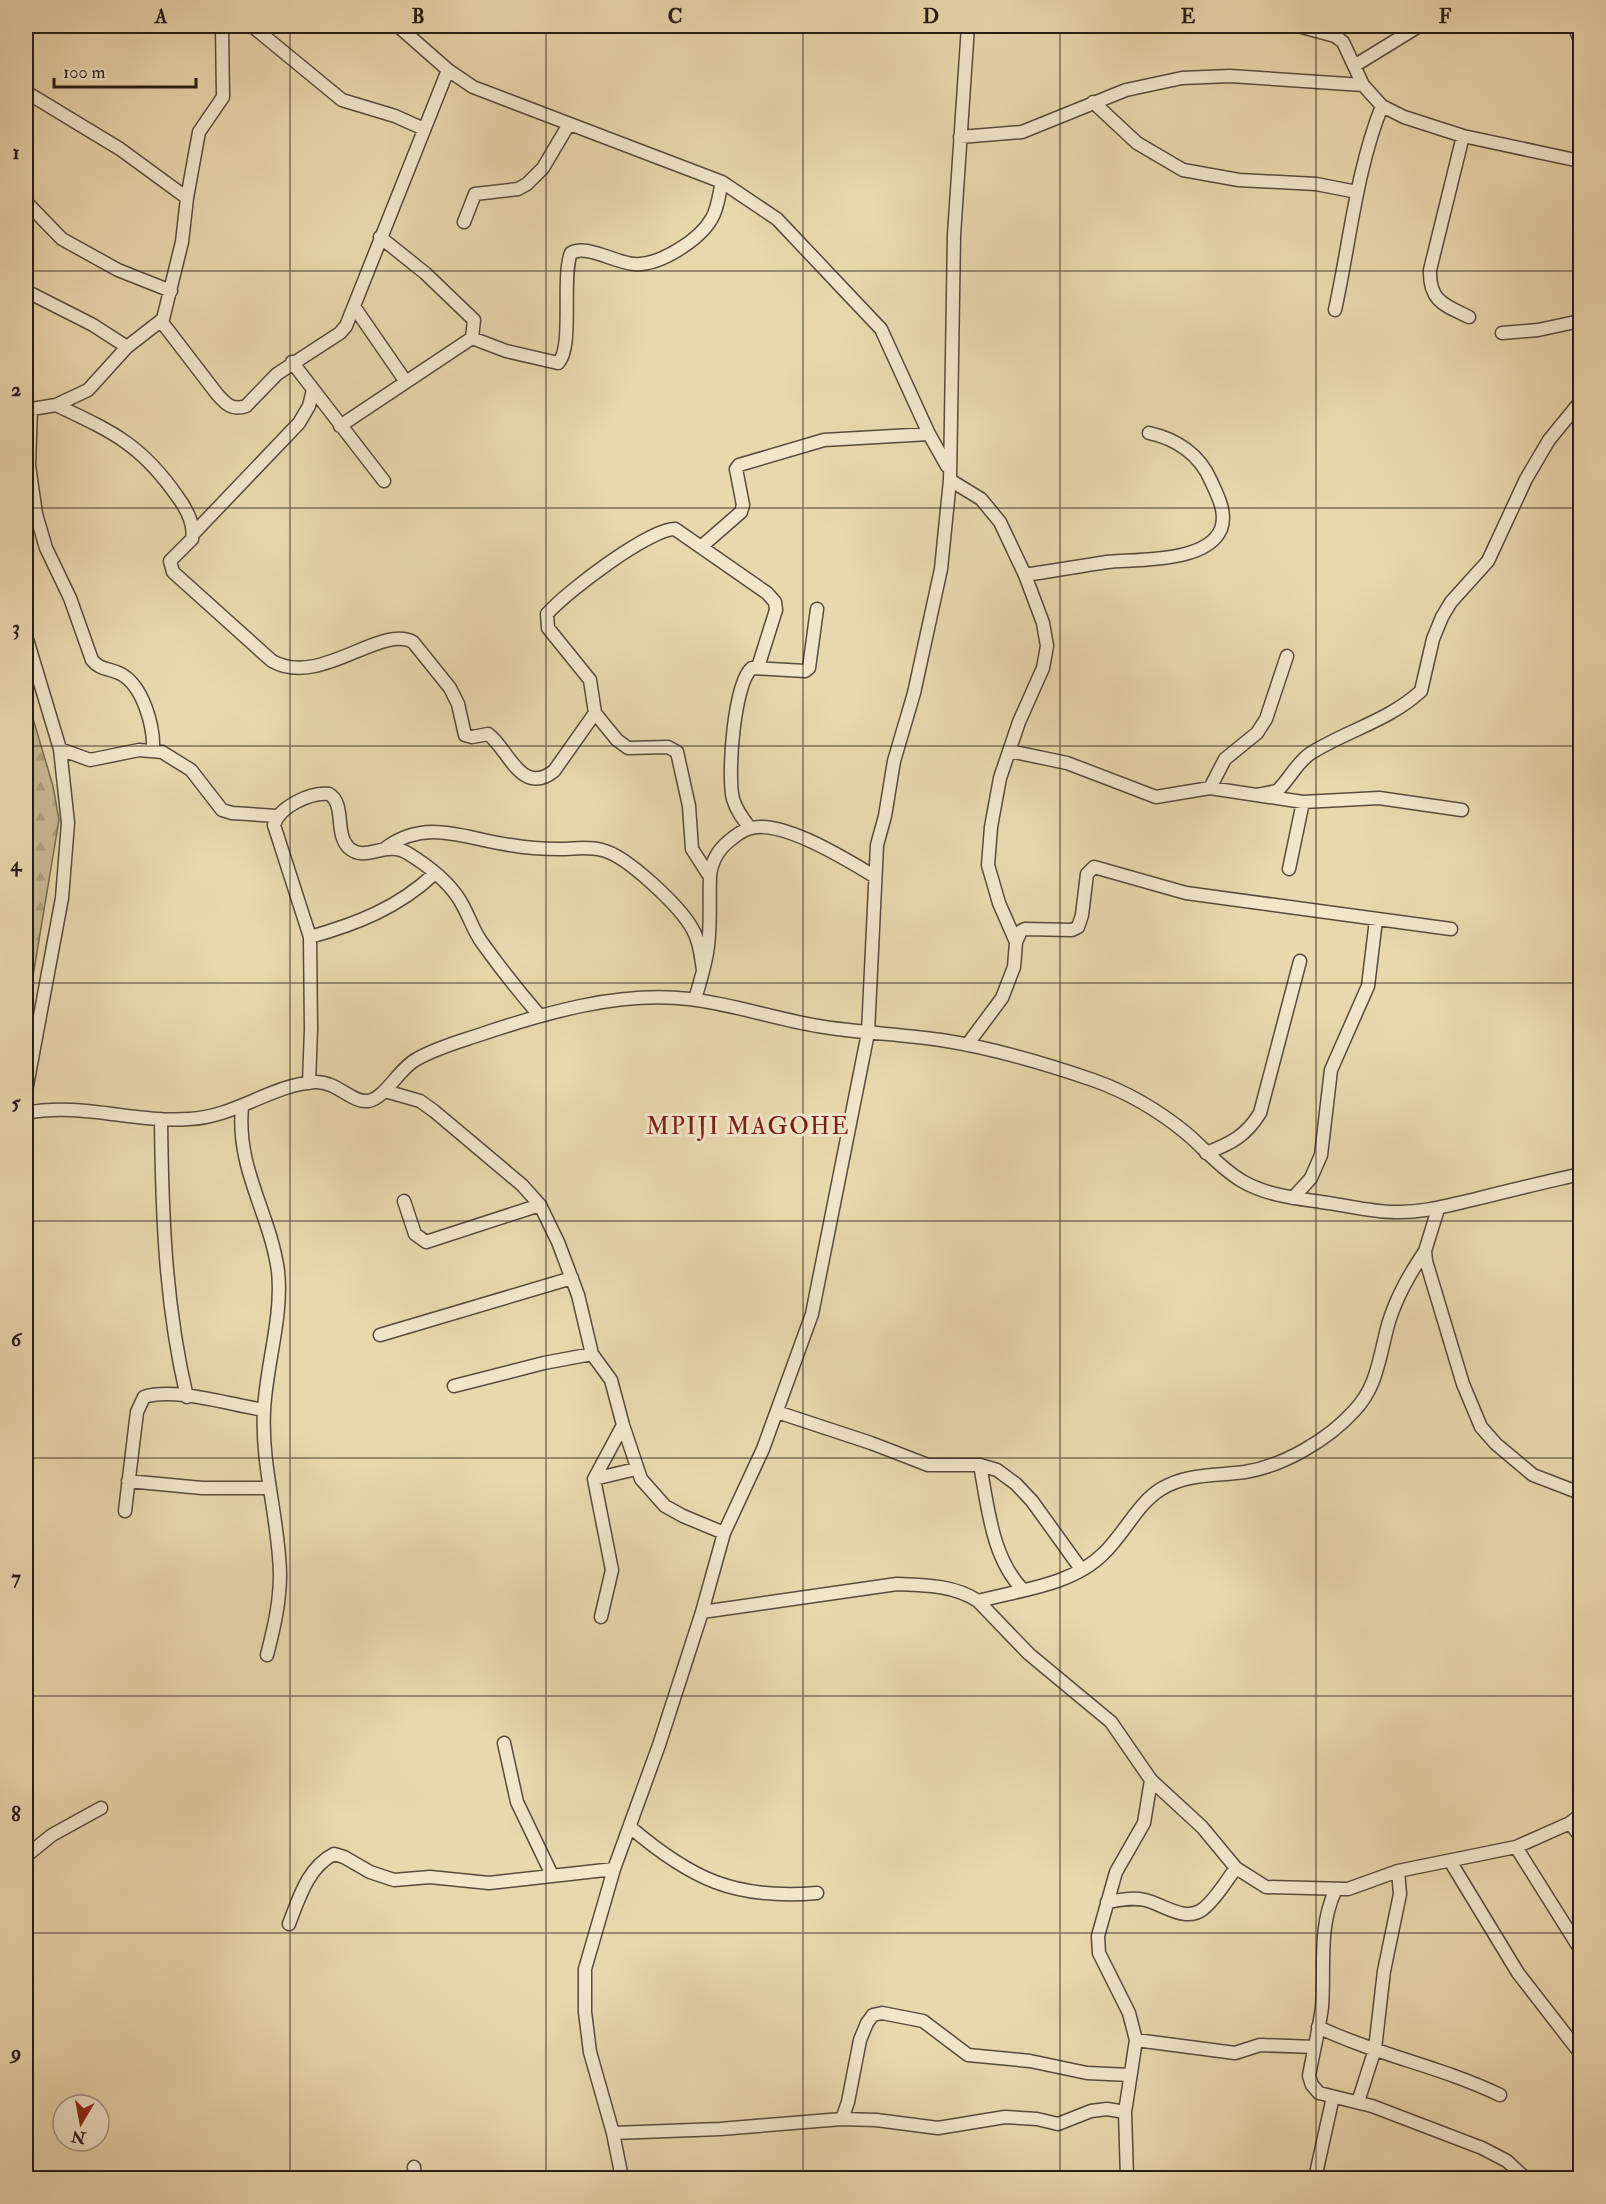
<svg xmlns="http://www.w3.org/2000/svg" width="1606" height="2204" viewBox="0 0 1606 2204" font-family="'IM FELL Double Pica',serif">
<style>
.forest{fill:url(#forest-firs);stroke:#786a54;stroke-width:1.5}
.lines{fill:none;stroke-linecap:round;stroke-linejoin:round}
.minor-casing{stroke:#584b3b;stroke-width:15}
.minor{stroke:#f1e5ca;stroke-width:12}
.grid{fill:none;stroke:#271c15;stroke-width:1.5;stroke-opacity:0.55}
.labels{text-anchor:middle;stroke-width:6;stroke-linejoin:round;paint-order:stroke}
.quarter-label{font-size:24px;letter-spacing:1.5px;fill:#7a1f14;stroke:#f1e5ca}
.neatline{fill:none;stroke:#271c15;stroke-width:2}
.grid-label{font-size:20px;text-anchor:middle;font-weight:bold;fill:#271c15}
</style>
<defs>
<pattern id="forest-firs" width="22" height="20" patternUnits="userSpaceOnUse" patternTransform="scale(1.5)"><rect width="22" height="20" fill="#c8b793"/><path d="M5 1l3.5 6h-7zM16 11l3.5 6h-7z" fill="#ac9d7e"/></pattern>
</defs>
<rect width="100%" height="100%" fill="#e9d7ad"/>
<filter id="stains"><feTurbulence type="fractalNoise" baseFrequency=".00333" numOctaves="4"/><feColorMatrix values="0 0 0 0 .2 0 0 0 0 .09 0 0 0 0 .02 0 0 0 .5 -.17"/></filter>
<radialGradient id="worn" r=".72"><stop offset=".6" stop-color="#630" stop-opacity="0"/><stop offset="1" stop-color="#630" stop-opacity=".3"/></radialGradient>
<path class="forest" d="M26 695 53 786 59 820 26 1018Z"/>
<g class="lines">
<g class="minor-casing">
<path id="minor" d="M252 26 342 100 395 116 424 129
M398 26 448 70 473 87 722 182 777 219 881 329 929 434 947 466
M1298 26 1335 36 1343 42 1363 85 1382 106 1404 117 1463 136 1580 161
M1574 26 1580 40
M1354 66 1419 26
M26 92 120 149 187 198
M1093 102 1137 143 1183 170 1239 180 1316 184 1357 192
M1463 136 1430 270C1429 301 1444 305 1469 317
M960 137 1022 132 1126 90 1182 78 1230 76 1363 85
M26 202 62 239 118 270 171 291
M464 222 475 194 518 189 527 184 543 168 569 124
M26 291 93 325 127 347
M355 308 406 382
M1335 310C1350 242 1356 171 1382 106
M161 321 217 394C226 404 232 411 246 406L277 374 340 333 346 326 448 70
M1502 333 1538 330 1580 321
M472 338 506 351 558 363C574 348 561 277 571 253 588 244 615 263 634 264 659 266 700 240 712 218 718 208 719 194 722 182
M292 362 384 481
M56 405C111 431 141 444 177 496 186 508 195 524 192 539L170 561 173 572 272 661C320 688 380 624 413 642L450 688 458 704 465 735 472 737 488 734C508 748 521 797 554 771L595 713
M26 410 56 405 88 390 127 347 163 319 182 242 187 198 199 132 223 97 222 26
M31 410 29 465 36 514 46 548 70 598 92 660C100 670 109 668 121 674 143 686 154 726 153 749
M340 426 472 338 474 320 425 273 380 237
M950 480 981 499 1000 522 1025 575 1043 623 1047 646 1043 668 1019 722 1000 778 991 827 988 865 999 903 1016 942 1014 967 1002 998 967 1045
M193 534 299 423 309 406 313 390
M702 546 741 512 743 505 736 469 739 465 824 440 929 434
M1025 575C1052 571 1080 566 1107 562 1137 559 1207 563 1221 529 1227 513 1218 496 1211 481 1200 455 1177 439 1149 433
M26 636 60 749 68 823 62 898 26 1091
M60 749 90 760 139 750 162 752 191 770 222 810 232 813 277 816
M1009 751 1067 763 1156 797 1210 788 1303 802 1379 798 1462 810
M1210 788 1225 759 1257 733 1266 719 1287 656
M1257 795 1277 791C1290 779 1296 763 1311 753 1348 730 1388 721 1421 691L1433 639 1442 617 1451 602 1488 561 1526 479 1549 440 1580 402
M750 828C743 819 736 810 733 799 727 776 734 682 752 668L805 671 809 668 817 609
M387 847C428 818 465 839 510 845 527 848 544 849 560 849 575 849 587 846 602 850 626 855 681 907 693 930 700 942 701 957 703 970
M1289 869 1303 802
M710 877 692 849 689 806 677 752 668 747 628 748 617 740 595 713 590 680 548 628 547 614C566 592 649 529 675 529L767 593 775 602 776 610 758 667
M310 937C356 924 398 908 434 874
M1016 942 1021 931 1025 929 1072 930 1078 927 1082 915 1087 874 1094 867 1186 893 1451 929
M695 999C700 982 706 964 708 946 711 923 709 900 710 877 711 863 718 850 729 841 735 836 741 831 748 829 779 817 847 860 874 876
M309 1083 311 1029 310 937 274 825C279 807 310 792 329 794 346 804 334 834 349 848 366 863 386 839 409 854 425 864 446 880 457 896 468 911 472 930 483 944 501 969 520 993 540 1016
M385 1091 420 1101 434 1111 522 1185 540 1205 558 1242 578 1295 592 1354 611 1380 623 1425 641 1479 665 1506 683 1516 724 1533
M242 1107C236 1169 270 1213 278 1271 283 1317 266 1365 264 1411 261 1466 279 1519 280 1574 280 1602 274 1628 267 1655
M26 1113C81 1102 134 1123 189 1119 235 1117 271 1085 315 1082 337 1081 351 1103 368 1101 386 1098 399 1068 417 1059 436 1048 458 1042 479 1035 544 1013 619 991 689 999 733 1004 775 1019 818 1026 859 1033 900 1034 941 1040 992 1048 1044 1063 1093 1080 1127 1092 1158 1110 1186 1133 1205 1149 1220 1168 1242 1181 1266 1195 1294 1198 1321 1202 1346 1205 1370 1212 1395 1212 1423 1213 1449 1205 1476 1199 1511 1190 1546 1182 1580 1174
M161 1119C162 1214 165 1305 187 1397
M1206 1153C1230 1144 1246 1136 1260 1113L1300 961
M1293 1198 1311 1178 1321 1155 1331 1070 1368 986 1376 920
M404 1201 415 1234 426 1242 540 1205
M1438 1209 1425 1251 1426 1261 1463 1384 1481 1427 1496 1444 1533 1475 1580 1493
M380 1335 572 1278
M454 1386 544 1363 592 1354
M777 1412 871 1443 928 1465H980L997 1470 1016 1484 1032 1501 1081 1569
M980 1465C988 1508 992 1558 1023 1590
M594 1479 636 1469
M128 1481 202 1488H270
M125 1511 137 1412 144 1397C174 1387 232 1405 264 1410
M978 1601C1020 1590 1073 1585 1104 1553 1124 1534 1138 1503 1161 1489 1187 1473 1216 1476 1245 1472 1283 1466 1328 1440 1354 1411 1375 1389 1378 1365 1385 1337 1391 1307 1408 1276 1425 1251
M702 1612 897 1584C925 1585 954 1585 978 1601L1029 1654 1111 1722 1151 1780 1202 1827 1236 1868 1266 1887 1348 1889 1398 1871 1516 1847 1570 1823 1580 1815
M601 1617 612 1570 594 1479 623 1425
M504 1743 517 1802 552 1875
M1570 1823 1580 1836
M630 1827C691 1879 735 1900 817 1893
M1516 1847 1580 1949
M26 1856 52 1835 101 1808
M1450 1861 1518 1973 1580 2053
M1335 1891C1318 1929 1325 1967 1322 2007 1319 2030 1313 2053 1309 2076L1312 2085 1319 2093 1372 2106 1482 2148 1507 2161 1525 2178
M1107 1902C1120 1900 1132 1897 1145 1900 1163 1904 1185 1923 1203 1909 1216 1899 1226 1881 1236 1868
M289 1924C299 1898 308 1867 334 1854L344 1857 370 1872 394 1880 430 1877 489 1883 614 1869
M1318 2027C1377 2055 1442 2067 1500 2095
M1136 2040 1235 2053 1260 2045 1314 2047
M1358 2102 1375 2049 1384 1971 1400 1894 1398 1871
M842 2119 848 2102 860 2040 867 2023 873 2015 882 2013 923 2021 968 2055 1030 2061 1087 2073 1130 2075
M613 2133 720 2129 842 2119 876 2120 938 2128 1005 2117 1037 2119 1058 2124 1091 2111 1107 2109 1125 2112
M414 2167 415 2178
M622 2178 613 2133 590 2052 585 2012V1969L614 1869 659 1745 702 1612 724 1533 763 1449 812 1314 868 1033 877 845 885 816 894 761 914 693 941 569 950 480 954 235 968 26
M1127 2178 1125 2112 1136 2040 1129 2013 1099 1953 1098 1936 1116 1872 1144 1823 1151 1780
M1315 2178 1333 2097"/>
</g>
<use href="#minor" class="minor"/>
</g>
<path class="grid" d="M290 26V2178M546 26V2178M803 26V2178M1060 26V2178M1316 26V2178M26 271H1580M26 508H1580M26 746H1580M26 983H1580M26 1221H1580M26 1458H1580M26 1696H1580M26 1933H1580"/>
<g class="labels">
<g class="quarter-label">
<text x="748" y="1134">MPIJI MAGOHE</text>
</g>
</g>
<rect width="1606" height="2204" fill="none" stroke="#e9d7ad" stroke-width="66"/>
<g transform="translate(81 2123) rotate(190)"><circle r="28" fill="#f1e5ca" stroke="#a09582" stroke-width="1.5"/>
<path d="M0-4.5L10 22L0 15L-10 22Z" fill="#8f2418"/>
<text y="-9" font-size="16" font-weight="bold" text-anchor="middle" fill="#271c15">N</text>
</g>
<path d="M54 78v9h142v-9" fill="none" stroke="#271c15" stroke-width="3"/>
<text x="63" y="78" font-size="18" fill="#271c15" stroke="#f1e5ca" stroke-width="4.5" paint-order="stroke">100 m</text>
<rect x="33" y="33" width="1540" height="2138" class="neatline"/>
<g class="grid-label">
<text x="161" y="23">A</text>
<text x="418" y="23">B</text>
<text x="675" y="23">C</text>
<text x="931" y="23">D</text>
<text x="1188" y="23">E</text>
<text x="1445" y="23">F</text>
<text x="16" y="159">1</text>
<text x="16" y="396">2</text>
<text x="16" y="634">3</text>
<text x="16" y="871">4</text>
<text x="16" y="1109">5</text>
<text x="16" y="1346">6</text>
<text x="16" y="1584">7</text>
<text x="16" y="1821">8</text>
<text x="16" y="2059">9</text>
</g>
<rect width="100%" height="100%" filter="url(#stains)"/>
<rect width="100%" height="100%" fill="url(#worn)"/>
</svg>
